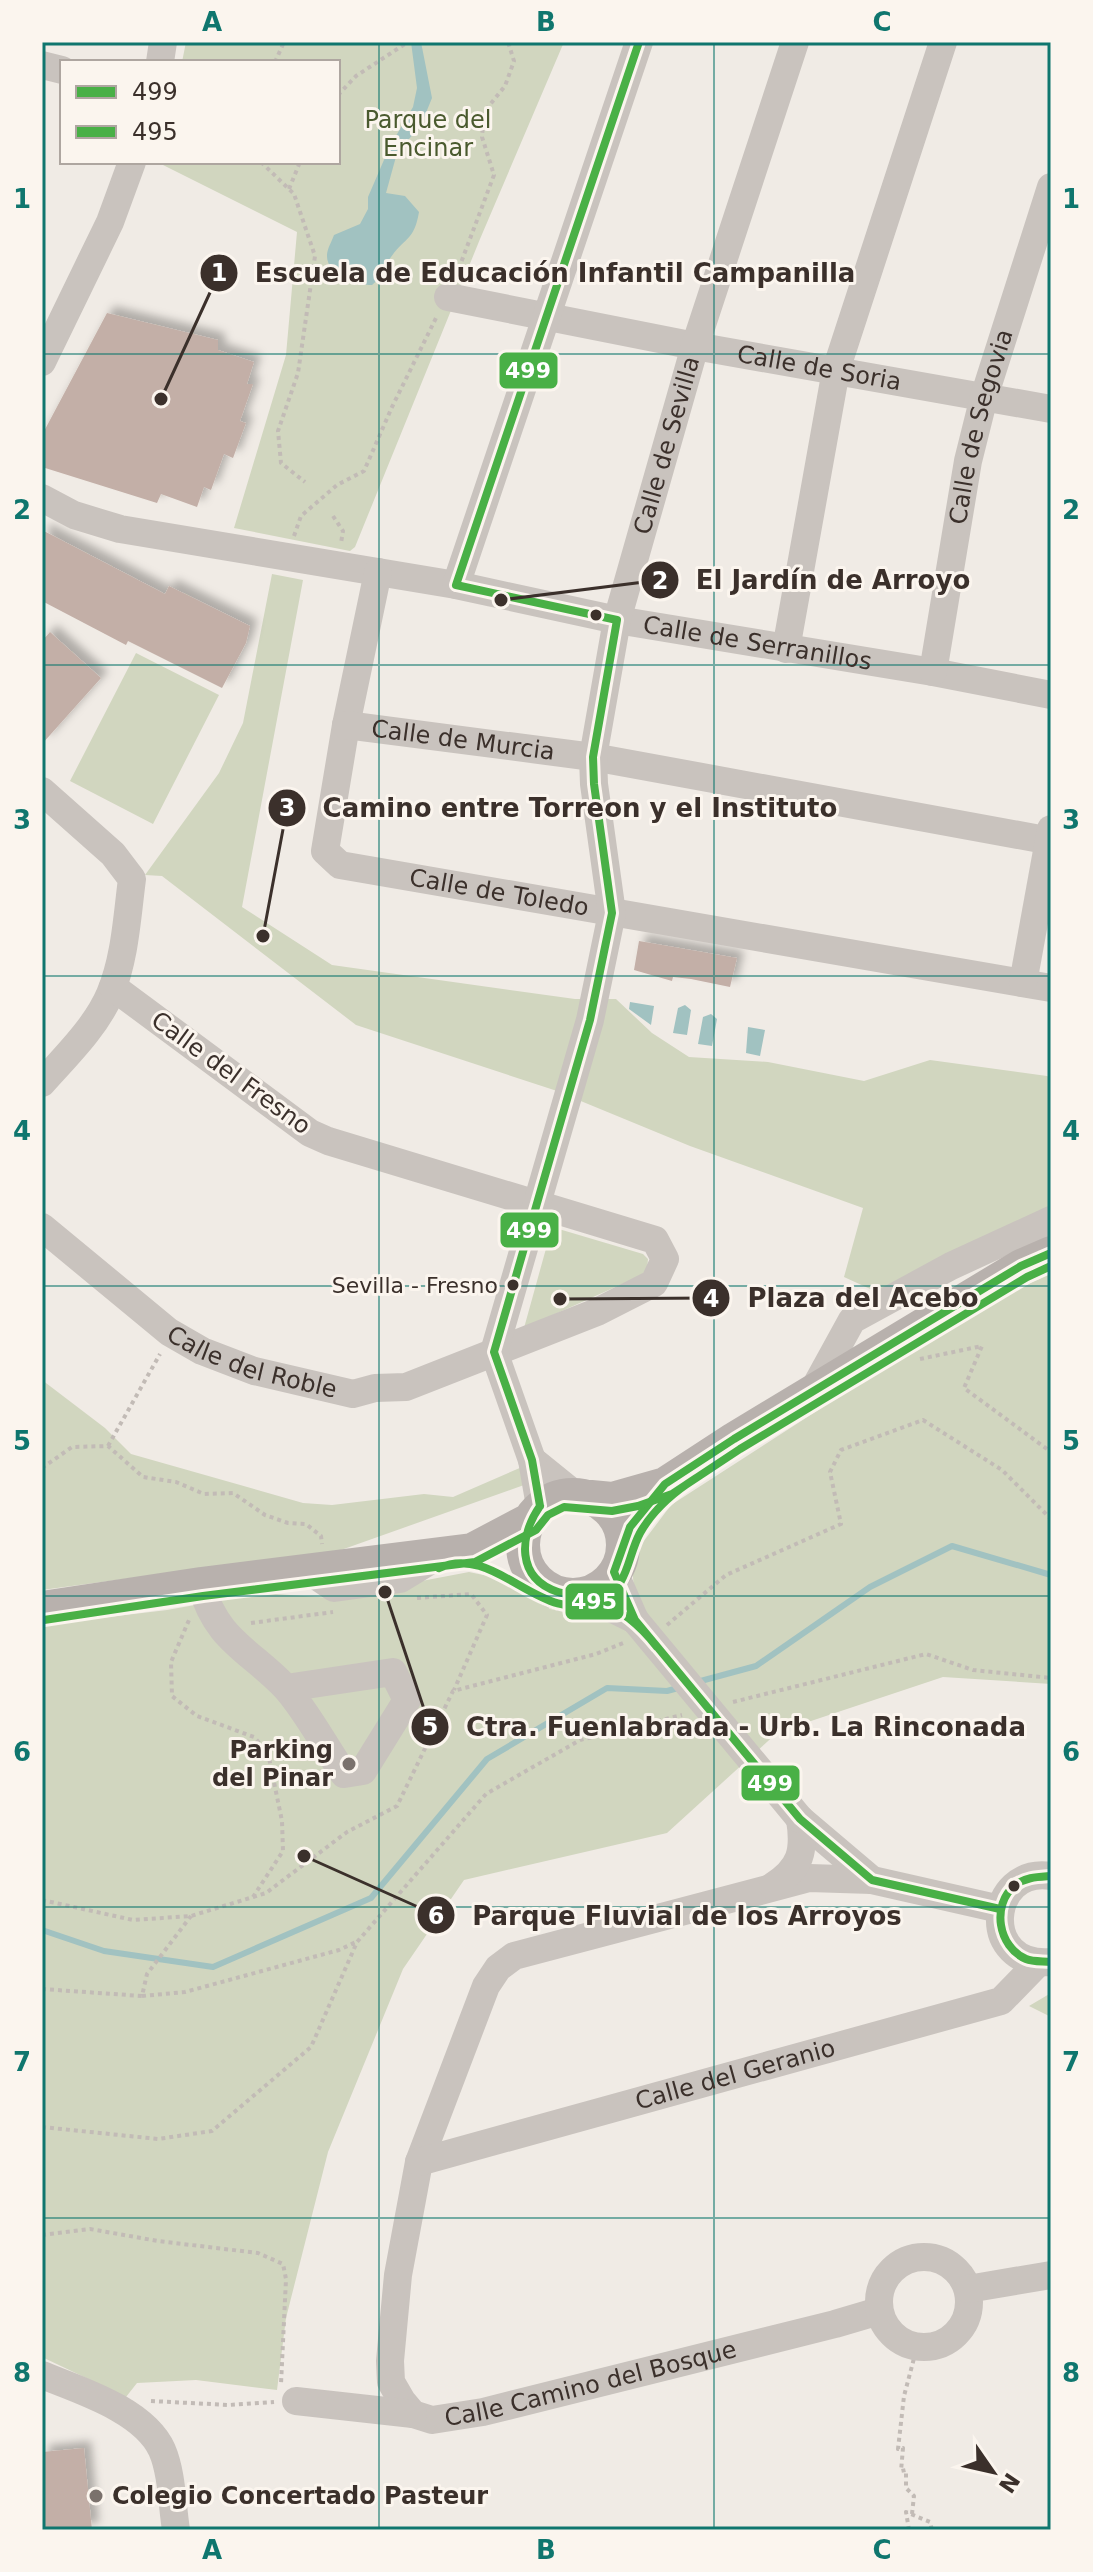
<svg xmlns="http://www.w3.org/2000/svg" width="1093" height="2572" viewBox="0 0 1093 2572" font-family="'DejaVu Sans',sans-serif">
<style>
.green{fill:#d1d6bf}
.water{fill:#a1c2c1}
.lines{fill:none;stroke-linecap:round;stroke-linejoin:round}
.stream{stroke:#a1c2c1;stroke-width:6}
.building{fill:#c3afa7;filter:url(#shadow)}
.path{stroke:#c2bbb6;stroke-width:4;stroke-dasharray:4 4;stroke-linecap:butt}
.minor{stroke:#c9c3be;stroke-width:28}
.major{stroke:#b8b1ad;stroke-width:34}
.minor-bridge{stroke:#c9c3be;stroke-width:28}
.bus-1-casing{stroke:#fbf5ee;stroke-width:14}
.bus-2-casing{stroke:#fbf5ee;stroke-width:14}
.bus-1{stroke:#49b046;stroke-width:8}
.bus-2{stroke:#49b046;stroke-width:8}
.grid{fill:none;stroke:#0f766e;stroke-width:2;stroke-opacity:0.55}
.bus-dot{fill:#3b302b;stroke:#fbf5ee;stroke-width:3}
.poi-dot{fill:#7a716c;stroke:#fbf5ee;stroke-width:3}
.labels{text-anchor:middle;stroke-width:6;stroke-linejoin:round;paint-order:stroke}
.bus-label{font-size:22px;fill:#3b302b;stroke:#fbf5ee;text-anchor:end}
.park-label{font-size:24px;fill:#4a5a2e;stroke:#fbf5ee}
.street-label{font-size:24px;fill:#3b302b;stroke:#fbf5ee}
.poi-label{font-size:24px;font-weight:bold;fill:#3b302b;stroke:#fbf5ee;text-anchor:end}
.leader{fill:none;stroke:#3b302b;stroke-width:3}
.callout-dot{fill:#3b302b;stroke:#fbf5ee;stroke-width:3}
.mark-label{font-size:24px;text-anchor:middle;font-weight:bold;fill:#fff}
.callout-label{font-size:26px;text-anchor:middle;font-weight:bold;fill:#3b302b;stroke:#fbf5ee;stroke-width:6;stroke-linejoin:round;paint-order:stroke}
.line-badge{stroke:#fbf5ee;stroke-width:3}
.badge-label{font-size:22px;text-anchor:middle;font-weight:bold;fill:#fff}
.neatline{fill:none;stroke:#0f766e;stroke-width:3}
.grid-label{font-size:26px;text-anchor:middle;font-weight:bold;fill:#0f766e}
</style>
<defs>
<filter id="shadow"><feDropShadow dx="7" dy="-7" stdDeviation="4" flood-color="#0004"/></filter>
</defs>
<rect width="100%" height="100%" fill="#f0ebe5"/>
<path class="green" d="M186 42H564L480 239 355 547 350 551 234 528 286 355 297 232 157 162H338V62H182Z
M272 574 303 580 242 907 332 965 575 999H616L652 1033 689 1057 768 1062 864 1081 930 1060 1047 1076 1051 1078V1211L879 1293 844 1277 863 1208 690 1146 554 1090 356 1025 162 876 145 875 219 773 243 723Z
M136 653 219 695 153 824 70 781Z
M552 1227 643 1254 648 1259 647 1270 640 1276 524 1328Z
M1051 1274V1684L943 1677 778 1732 667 1833 464 1880 403 1969 328 2152 286 2318 277 2390 196 2380 137 2383 126 2397 42 2357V1625L167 1610 262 1593 332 1598 469 1572 512 1581 550 1609 598 1619 634 1588 631 1558 671 1505 905 1354 1017 1289Z
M42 1380 105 1428 131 1454 303 1503 332 1505 424 1494 453 1497 522 1467 524 1485 341 1550 42 1590Z
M1051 1993V2017L1029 2006Z"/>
<path class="water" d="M411 42H421L432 98 421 125 397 153 386 193 405 196 419 212C414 241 406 236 391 257 383 268 384 275 372 285 357 285 326 275 327 255 327 249 332 241 334 235L360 224 368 209V197L390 146 413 107 417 88Z
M630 1002 654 1006 651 1025 629 1009Z
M685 1005 691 1010 687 1035 673 1033 678 1008Z
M711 1014 717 1019 712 1046 698 1044 703 1017Z
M748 1027 765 1030 760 1056 746 1053Z"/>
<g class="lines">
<path class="stream" d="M697 1682 756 1666 870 1587 952 1546 1051 1575
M42 1930 104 1951 213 1967 371 1898 487 1759 607 1688 667 1691 682 1687"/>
</g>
<path class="building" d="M107 313 218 340V350L254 362 247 384H253L240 421 246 423 233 458 224 454 211 490 204 487 197 507 161 494 157 503 42 467V435Z
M42 530 165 594 169 586 250 626 246 643 222 688 128 641 126 645 42 601Z
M50 632 101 678 42 744V641Z
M639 941 737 958 730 987 691 979 673 977 672 981 634 970Z
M84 2448 92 2530H42V2452Z"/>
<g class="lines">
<path class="path" d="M275 62 284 42
M338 95 356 76 408 42
M261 162 294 194 315 256 298 373 278 431 281 463 305 482
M289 189 300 162
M456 276 494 175 482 137 484 112 505 86 514 61 508 42
M333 516 343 531 341 543
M294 536 301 516 337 485 364 471 392 407 437 316
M920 1359 982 1346 964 1388 1051 1452
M108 1446 160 1354
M42 1468 72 1447 108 1446 143 1477 176 1482 204 1494 233 1493 265 1515 288 1523 306 1524 321 1536 322 1544
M417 1598 471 1594 487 1615 454 1690
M251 1623 333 1612
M667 1625 726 1575 841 1524 830 1472 841 1450 923 1420 1002 1470 1051 1519
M733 1702 926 1654 973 1670 1051 1678
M253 1897 266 1893 347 1832 397 1806 453 1691 596 1654 626 1642
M42 1900 133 1920 191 1916 253 1897 283 1851 282 1821 268 1753 254 1737 197 1716 172 1696 171 1662 189 1620
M42 1989 142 1996 147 1974 191 1916
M142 1996 185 1992 339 1950 356 1942
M42 2127 158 2139 212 2131 311 2047 357 1942 486 1794 580 1740 682 1715
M42 2235 90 2229 158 2241 258 2253 283 2264 286 2279 281 2384
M151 2401 229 2405 274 2402
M912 2514 914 2496 906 2488V2470L901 2471 903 2448 898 2449 904 2396 917 2347
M909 2530 906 2512 930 2522 932 2530"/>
<g class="minor">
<path d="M160 62 163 42"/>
<path d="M42 65 62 70"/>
<path id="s1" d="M448 297 695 346 1051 409"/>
<path d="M42 362 110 222 132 162"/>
<path id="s2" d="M42 498 74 515 120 529 456 585 617 620 933 672 1051 695"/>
<path id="s3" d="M378 572 346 725 325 851 340 865 1051 988"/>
<path d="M456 585 639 42"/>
<path d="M786 649 836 370 943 42"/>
<path id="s4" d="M933 672 968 461 984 397 1051 187"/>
<path id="s5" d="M346 725 593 757 1051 841"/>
<path d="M42 791 113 854 132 879C127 917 125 959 110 994 96 1027 66 1056 42 1083"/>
<path d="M1023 983 1051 829"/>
<path id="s6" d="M42 1227 169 1332 202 1351 254 1371 353 1394 375 1388 406 1387 597 1312 654 1283 665 1259 655 1240 328 1141 310 1133 113 987"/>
<path d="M813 1391 852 1320 951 1266 1051 1220"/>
<path d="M532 1460 574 1494"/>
<path id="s7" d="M540 1506 532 1460 494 1352 590 1020 612 913 594 784 593 757 617 620 695 346 795 42"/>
<path d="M309 1571 334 1588 400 1579 436 1557"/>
<path d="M614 1572 635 1620"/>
<path d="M201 1584C216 1641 250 1650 285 1687 306 1710 326 1748 344 1774L363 1771 407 1700 393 1672 286 1688"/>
<path d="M582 1594 635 1620"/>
<path d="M800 1819 872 1880 1000 1909"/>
<path d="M1051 1876C987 1866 979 1968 1051 1962"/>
<path id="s8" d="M872 1880 809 1878 514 1956 498 1968 486 1986 419 2162 398 2275 390 2361 391 2382 402 2401 413 2414 432 2420 483 2412 835 2324 879 2311"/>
<path d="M773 1886C801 1868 805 1851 800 1819"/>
<path id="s9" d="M419 2162 1001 2001 1038 1963"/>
<circle cx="924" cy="2302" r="45"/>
<path d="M968 2289 1051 2275"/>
<path d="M42 2375C79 2390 144 2410 162 2450 172 2473 172 2505 176 2530"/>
<path d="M296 2401 413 2414"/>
</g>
<path class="major" d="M523 1545a50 50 0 1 1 100 0a50 50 0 1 1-100 0Z
M591 1497 612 1499 665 1484 734 1439 1021 1266 1051 1253
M42 1608 201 1584 472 1550 529 1520"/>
<path class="minor-bridge" d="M635 1620 800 1819"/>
<g class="bus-1-casing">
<path id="bus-1" d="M456 585 639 42
M456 585 617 620
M540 1506 532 1460 494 1352 590 1020 612 913 594 784 593 757 617 620
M540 1506C519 1536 516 1578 558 1592 570 1596 582 1593 594 1598 621 1610 639 1624 657 1647
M1051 1876C1038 1877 1026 1877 1015 1885 991 1905 998 1947 1026 1959 1033 1962 1043 1961 1051 1962
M1000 1909 872 1880 800 1819 635 1620 614 1572 630 1527 665 1484 734 1439 1021 1266 1051 1253"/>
</g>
<g class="bus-2-casing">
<path id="bus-2" d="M439 1568C496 1542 542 1629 600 1600 629 1587 627 1557 640 1533 653 1510 674 1492 696 1478
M44 1620 203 1596 475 1562 536 1530 548 1515 564 1507 612 1511 638 1506 672 1494 740 1449 1027 1277 1051 1266"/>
</g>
<use href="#bus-1" class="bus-1"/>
<use href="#bus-2" class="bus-2"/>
</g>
<path class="grid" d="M379 42V2530M714 42V2530M42 354H1051M42 665H1051M42 976H1051M42 1286H1051M42 1596H1051M42 1907H1051M42 2218H1051"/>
<g class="bus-dot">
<circle cx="596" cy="615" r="7"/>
<circle cx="513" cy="1285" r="7"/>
<circle cx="1014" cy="1886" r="7"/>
</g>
<g class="poi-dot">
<circle cx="349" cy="1764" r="8"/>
<circle cx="96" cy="2496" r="8"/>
</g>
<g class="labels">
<g class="bus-label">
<text x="498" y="1293">Sevilla - Fresno</text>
</g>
<g class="park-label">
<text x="428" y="128">Parque del<tspan x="428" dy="28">Encinar</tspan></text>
</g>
<g class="street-label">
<text dy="8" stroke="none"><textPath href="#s1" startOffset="378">Calle de Soria</textPath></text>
<text dy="8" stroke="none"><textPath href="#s4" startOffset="250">Calle de Segovia</textPath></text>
<text dy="8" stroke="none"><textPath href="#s7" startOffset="1094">Calle de Sevilla</textPath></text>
<text dy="8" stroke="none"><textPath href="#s2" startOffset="732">Calle de Serranillos</textPath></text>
<text dy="8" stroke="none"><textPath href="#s5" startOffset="118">Calle de Murcia</textPath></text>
<text dy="8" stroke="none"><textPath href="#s3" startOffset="466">Calle de Toledo</textPath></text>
<text transform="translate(231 1073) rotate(36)" y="8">Calle del Fresno</text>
<text dy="8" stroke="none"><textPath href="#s6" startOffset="254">Calle del Roble</textPath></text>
<text dy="8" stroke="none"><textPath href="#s9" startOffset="328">Calle del Geranio</textPath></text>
<text dy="8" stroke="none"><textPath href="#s8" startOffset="1042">Calle Camino del Bosque</textPath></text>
</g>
<g class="poi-label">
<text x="333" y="1758">Parking<tspan x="333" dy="28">del Pinar</tspan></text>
<text x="112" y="2504" text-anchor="start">Colegio Concertado Pasteur</text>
</g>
</g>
<path class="leader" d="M161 399L219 273M501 600L660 580M263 936L287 808M560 1299L711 1298M385 1592L430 1727M304 1856L436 1915"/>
<g class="callout-dot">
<circle cx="161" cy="399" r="8"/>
<circle cx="501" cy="600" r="8"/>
<circle cx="263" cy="936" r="8"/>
<circle cx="560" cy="1299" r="8"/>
<circle cx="385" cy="1592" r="8"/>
<circle cx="304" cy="1856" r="8"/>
<circle cx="219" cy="273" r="20"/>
<circle cx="660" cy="580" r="20"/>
<circle cx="287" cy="808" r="20"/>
<circle cx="711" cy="1298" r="20"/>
<circle cx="430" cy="1727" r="20"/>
<circle cx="436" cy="1915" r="20"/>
</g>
<g class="mark-label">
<text x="219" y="281">1</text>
<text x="660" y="589">2</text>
<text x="287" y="816">3</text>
<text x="711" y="1307">4</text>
<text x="430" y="1735">5</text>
<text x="436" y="1924">6</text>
</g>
<g class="callout-label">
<text x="555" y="282">Escuela de Educación Infantil Campanilla</text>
<text x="833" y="589">El Jardín de Arroyo</text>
<text x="580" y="817">Camino entre Torreon y el Instituto</text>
<text x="863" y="1307">Plaza del Acebo</text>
<text x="746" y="1736">Ctra. Fuenlabrada - Urb. La Rinconada</text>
<text x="687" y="1925">Parque Fluvial de los Arroyos</text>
</g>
<g class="line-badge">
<rect x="498" y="351" width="61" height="39" rx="8" fill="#49b046"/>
<rect x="499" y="1211" width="61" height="38" rx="8" fill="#49b046"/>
<rect x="564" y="1582" width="61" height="39" rx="8" fill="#49b046"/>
<rect x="740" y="1764" width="61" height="38" rx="8" fill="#49b046"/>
</g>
<g class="badge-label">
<text x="528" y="378">499</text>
<text x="529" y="1238">499</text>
<text x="594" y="1609">495</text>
<text x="770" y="1791">499</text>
</g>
<rect width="1093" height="2572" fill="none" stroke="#fbf5ee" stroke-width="88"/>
<rect x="60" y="60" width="280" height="104" fill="#fbf5ee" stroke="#aea6a0" stroke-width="2"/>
<rect x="76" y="86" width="40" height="12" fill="#49b046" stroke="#aea6a0" stroke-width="2"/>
<text x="132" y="100" font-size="24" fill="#3b302b">499</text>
<rect x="76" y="126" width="40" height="12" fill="#49b046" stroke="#aea6a0" stroke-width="2"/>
<text x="132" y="140" font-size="24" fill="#3b302b">495</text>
<g transform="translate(993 2472) rotate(124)" stroke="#fbf5ee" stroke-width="6" paint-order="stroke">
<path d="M0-6L14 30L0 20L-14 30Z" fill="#3b302b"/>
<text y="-12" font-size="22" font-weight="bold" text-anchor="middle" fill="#3b302b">N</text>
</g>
<rect x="44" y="44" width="1005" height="2484" class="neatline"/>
<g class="grid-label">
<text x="212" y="31">A</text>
<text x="546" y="31">B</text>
<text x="882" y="31">C</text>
<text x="22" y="208">1</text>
<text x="1071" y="208">1</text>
<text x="22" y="519">2</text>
<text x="1071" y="519">2</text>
<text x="22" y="829">3</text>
<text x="1071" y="829">3</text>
<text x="22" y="1140">4</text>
<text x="1071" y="1140">4</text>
<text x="22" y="1450">5</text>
<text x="1071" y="1450">5</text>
<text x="22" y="1761">6</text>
<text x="1071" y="1761">6</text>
<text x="22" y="2071">7</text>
<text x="1071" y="2071">7</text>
<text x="22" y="2382">8</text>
<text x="1071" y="2382">8</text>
<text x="212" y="2559">A</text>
<text x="546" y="2559">B</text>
<text x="882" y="2559">C</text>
</g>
</svg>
